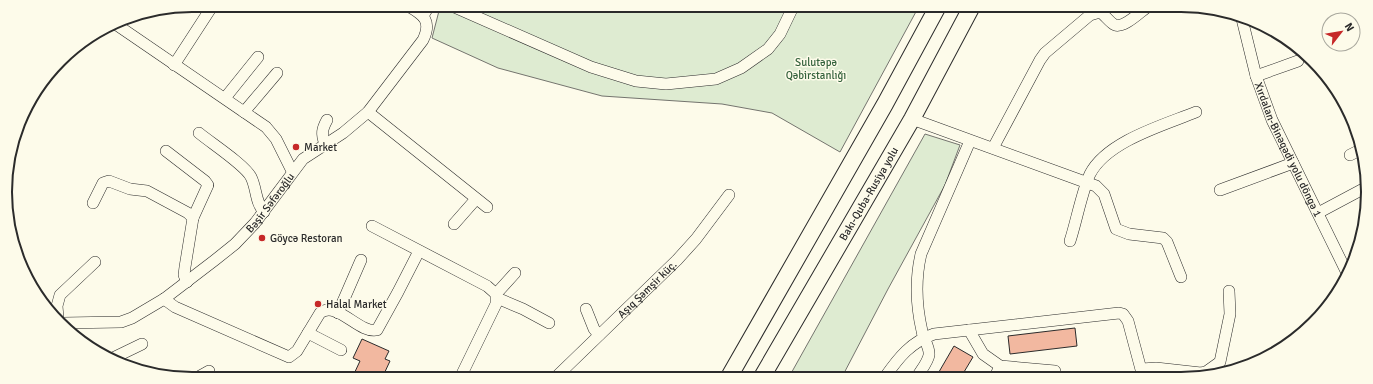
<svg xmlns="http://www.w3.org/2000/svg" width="1373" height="384" viewBox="0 0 1373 384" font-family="Signika,sans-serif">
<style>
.green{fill:#deebd1;stroke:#74746e}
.building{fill:#f2b8a0;stroke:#2b2b2b}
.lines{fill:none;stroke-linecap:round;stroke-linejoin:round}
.minor-casing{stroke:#2b2b2b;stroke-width:12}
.highway-casing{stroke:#2b2b2b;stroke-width:18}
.minor{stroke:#fdfbea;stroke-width:11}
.highway{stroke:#fdfbea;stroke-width:16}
.poi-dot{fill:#c62828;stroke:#fdfbea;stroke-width:1.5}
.labels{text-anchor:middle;stroke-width:3;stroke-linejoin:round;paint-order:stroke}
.park-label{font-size:11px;fill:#34623c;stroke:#fdfbea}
.poi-label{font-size:11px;fill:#2b2b2b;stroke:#fdfbea;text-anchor:start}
.street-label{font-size:11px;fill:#2b2b2b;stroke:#fdfbea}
.rim{fill:none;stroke:#2b2b2b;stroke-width:2}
</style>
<rect width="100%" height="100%" fill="#fdfbea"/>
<path class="green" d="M438 6 918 8 840 152 772 113 722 104 602 96 498 68 432 38 440 7Z
M925 134 960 145 945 185 888 289 842 377H789Z"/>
<path class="building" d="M1075 328 1077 346 1010 354 1008 336Z
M362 339 389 351 385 359 390 361 383 376H353L360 361 353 358Z
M954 346 973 357 961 377H936Z"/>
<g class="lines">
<g class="minor-casing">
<g id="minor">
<path d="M452 6 591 67 636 81 666 84 716 79 741 68 768 49 780 34 793 7"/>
<path d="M423 16 429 6"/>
<path id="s1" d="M1242 19 1256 76 1272 120 1348 275"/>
<path d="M114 23 266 127 276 139 292 171"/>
<path d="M174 65 213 5"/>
<path d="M1256 76 1298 61"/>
<path d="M225 98 258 57"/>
<path d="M244 112 277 73"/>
<path d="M368 112 487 207"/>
<path d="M912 119 1096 186 1104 194 1116 229 1129 234 1163 238 1167 242 1181 277"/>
<path d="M199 133C211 143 245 165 251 177 257 189 255 202 264 212"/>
<path d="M325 144C321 134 322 129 327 120"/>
<path d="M993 148 1040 60 1045 53 1090 15 1100 12C1105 15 1110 23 1115 25 1124 28 1139 13 1146 8"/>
<path d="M166 151 205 181 208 185 193 218"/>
<path d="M1350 155 1362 149"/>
<path d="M1220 190 1293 163"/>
<path d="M93 203 103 183 109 181 130 189 147 191 188 213 193 218 185 267 184 275 187 282"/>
<path d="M1318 213 1363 189"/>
<path d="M454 224 476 199"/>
<path d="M372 226 487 286 496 294V304L461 376"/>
<path d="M1070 241C1076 223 1082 191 1090 174 1107 141 1164 125 1196 112"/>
<path d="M496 294 515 273"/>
<path d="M497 298 523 309 549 323"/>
<path d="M164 299 175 307 289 357 297 351 320 313C337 300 359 334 377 330L398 292 419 251"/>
<path d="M586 309 594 329 599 335"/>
<path d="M338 313 361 260"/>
<path d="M58 318 57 306 60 295 95 262"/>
<path id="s2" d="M63 323 121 322 132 318 164 299 215 260 235 244 255 223 303 159 343 133 368 112 423 40C432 21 424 15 408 6"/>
<path d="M969 330 983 354 1000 366 1055 371"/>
<path d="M308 333 341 350"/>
<path d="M111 359 142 344"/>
<path d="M1142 369 1156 368 1201 373 1206 372 1220 362 1230 314 1229 291"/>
<path d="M200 376 209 371"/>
<path id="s3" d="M557 376 677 260 696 239 729 195"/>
<path d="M885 377C899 357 911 342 934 334L1119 313 1123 314 1128 321 1143 377"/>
<path d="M917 377C921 370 928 362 929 355 930 347 923 339 922 331 916 305 915 280 921 254L970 141"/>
<path d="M995 377 1000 366"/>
</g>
</g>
<g class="highway-casing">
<g id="highway">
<path d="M729 377 885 104 937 8"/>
<path id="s4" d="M762 377 912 119 971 8"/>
</g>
</g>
<use href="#minor" class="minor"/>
<use href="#highway" class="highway"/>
</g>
<g class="poi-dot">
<circle cx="296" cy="147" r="4"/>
<circle cx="262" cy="238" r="4"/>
<circle cx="318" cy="304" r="4"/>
</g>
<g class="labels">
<g class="park-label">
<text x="816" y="66">Sulutəpə<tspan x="816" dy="13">Qəbirstanlığı</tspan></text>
</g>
<g class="poi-label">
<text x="304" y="151">Market</text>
<text x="270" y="242">Göycə Restoran</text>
<text x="326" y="308">Halal Market</text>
</g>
<g class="street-label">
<text dy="4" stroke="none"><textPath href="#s1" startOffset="139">Xırdalan-Binəqədi yolu döngə 1</textPath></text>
<text dy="4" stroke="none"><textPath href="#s4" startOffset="212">Bakı-Quba-Rusiya yolu</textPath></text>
<text dy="4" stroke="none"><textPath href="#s2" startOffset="251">Bəşir Səfəroğlu</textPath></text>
<text dy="4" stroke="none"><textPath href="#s3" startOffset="125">Aşıq Şəmşir küç.</textPath></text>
</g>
</g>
<path d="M0 0H1373V384H0ZM192 12H1181A180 180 0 0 1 1361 192V192A180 180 0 0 1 1181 372H192A180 180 0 0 1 12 192V192A180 180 0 0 1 192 12Z" fill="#fdfbea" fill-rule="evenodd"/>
<path class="rim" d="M192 12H1181A180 180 0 0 1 1361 192V192A180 180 0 0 1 1181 372H192A180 180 0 0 1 12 192V192A180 180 0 0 1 192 12Z"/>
<g transform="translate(1341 32) rotate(59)"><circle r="19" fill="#fdfbea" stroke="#a9a89e"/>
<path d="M0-3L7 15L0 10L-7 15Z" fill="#c62828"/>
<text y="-6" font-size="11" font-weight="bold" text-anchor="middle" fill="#2b2b2b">N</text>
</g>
</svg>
